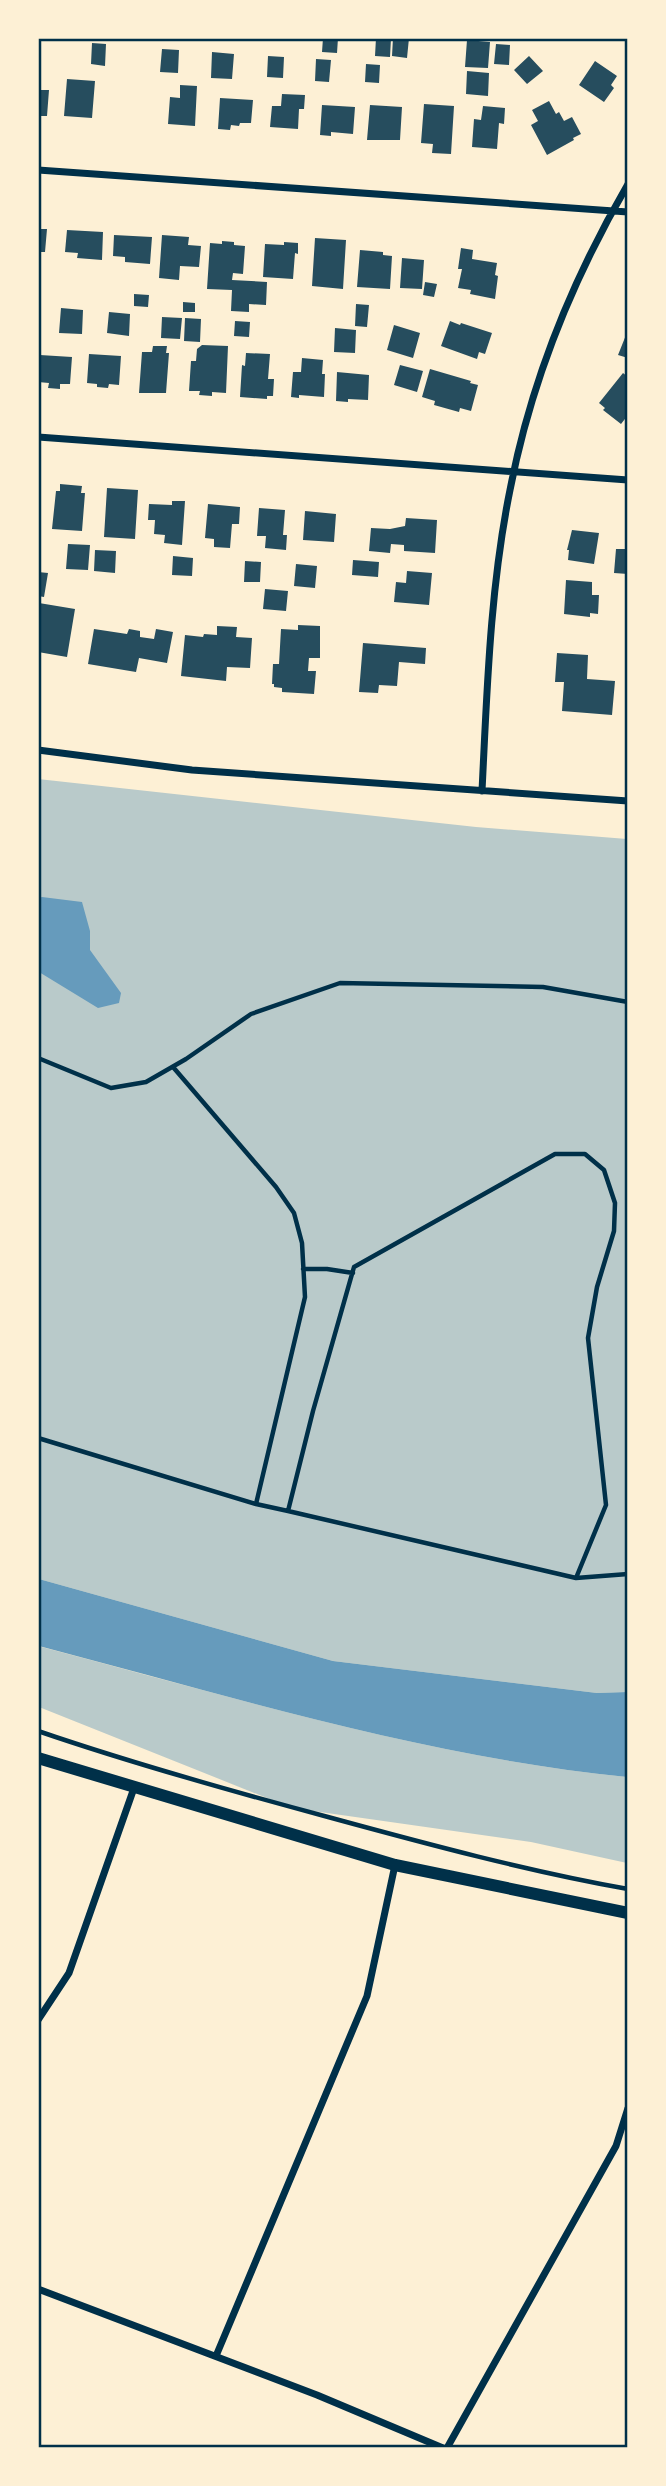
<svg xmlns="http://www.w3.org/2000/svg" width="666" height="2486" viewBox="0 0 666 2486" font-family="'Archivo Narrow',sans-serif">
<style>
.green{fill:#b9caca}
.water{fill:#669bbc}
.building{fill:#264d5e}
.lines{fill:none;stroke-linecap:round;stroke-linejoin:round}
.path{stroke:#003049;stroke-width:4.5}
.minor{stroke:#003049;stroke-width:7}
.tertiary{stroke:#003049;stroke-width:12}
.neatline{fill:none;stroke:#003049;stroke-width:2.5}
</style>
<rect width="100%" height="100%" fill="#fdf0d5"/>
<path class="green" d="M38 779 476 827 627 839V1692L597 1693 333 1661 39 1579Z
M38 1646C233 1697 427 1757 627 1777V1863L531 1842 292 1808 39 1707Z"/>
<path class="water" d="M42 897 82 902 90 931V950L121 993 119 1003 98 1008 39 972 38 898Z
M39 1579 333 1661 597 1693 627 1692V1777C427 1757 233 1697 39 1646Z"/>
<path class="building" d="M323 38H338L337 53 322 52Z
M376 38H391L390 57 375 56Z
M393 38H409L407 58 392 56Z
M467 40 490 42 488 68 465 67Z
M92 43 106 44 105 66 91 64Z
M496 44 510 45 509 65 494 64Z
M162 49 179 50 178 73 160 72Z
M212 52 234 54 232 79 211 78Z
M268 56 284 57 283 78 267 77Z
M529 56 543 71 527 84 514 70Z
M316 59 331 60 329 82 315 81Z
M595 61 617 76 611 85 614 88 604 102 579 85Z
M366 64 380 65 379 83 365 82Z
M467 71 489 73 488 96 466 94Z
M67 79 95 81 92 118 64 116Z
M180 85 197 86 195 126 168 124 170 97 180 98Z
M38 90H49L47 116H38Z
M282 94 305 95 304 109H299L298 129 270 127 272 106H281Z
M220 98 253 100 251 123H240L239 126 231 125 230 130 218 129Z
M549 101 556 114 559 112 564 121 572 117 581 134 573 138 574 140 547 155 531 125 538 121 532 110Z
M424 104 454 106 451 154 432 153 433 144 421 143Z
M322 105 355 107 353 134 331 132V136L320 135Z
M370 105 402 107 400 140H367Z
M483 106 505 108 504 124 499 123 497 149 472 147 474 119 481 120Z
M38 229H47L45 252H38Z
M67 230 103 232 102 260 77 258 78 253 65 252Z
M114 235 152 237 150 264 125 262V257L113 256Z
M162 235 189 237 188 245 201 246 199 267 180 266 179 280 159 278Z
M315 238 346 240 343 289 312 286Z
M222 241 234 242V245L245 246 243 274 233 273 232 280 267 282 266 305 249 304V312L231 311 232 290 207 289 210 243 222 244Z
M284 242 298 243V254L295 253 293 279 263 277 265 244 284 245Z
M461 248 473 250 472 259 497 263 495 275 498 276 495 299 470 294 471 290 458 288 462 269H458Z
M360 250 383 252V255L392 256 390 289 357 287Z
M402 258 424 260 422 289 400 288Z
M425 282 437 284 434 297 423 295Z
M134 294 149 295 148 307 134 306Z
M183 302 195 303V312H183Z
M356 304 369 305 367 327 355 326Z
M61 308 83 310 82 334 59 333Z
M109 312 130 314 129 336 107 333Z
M162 317 182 318 180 339 161 338Z
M185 318 201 319 200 342 184 341Z
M235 321 250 322 249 337 234 336Z
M450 321 460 325 461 323 492 333 485 354 479 352 477 359 441 346Z
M394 325 420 333 413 358 387 350Z
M335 328 356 330 355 353 334 352Z
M628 330V358L618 355Z
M202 345 228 346 226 393 212 392V396L199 395 200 391H189L191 361H196L197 349Z
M153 346H167L166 353H169L166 393H139L142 352H152Z
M246 353 270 354 268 379H274L273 396H267V399L240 397 242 365 245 366Z
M89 354 121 356 119 385 109 384 108 388 97 387V384L87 383Z
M40 355 72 357 70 384H60V389L48 388 49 383 38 382Z
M302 358 323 360 322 374H325L324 397 299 395V398L291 397 293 372H301Z
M400 365 423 371 417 392 394 385Z
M430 369 471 381 470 383 478 385 471 411 460 408 459 412 434 405 435 401 422 397Z
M337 372 369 375 368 400 348 399V402L336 401Z
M623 373 628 377V415L621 424 603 410 605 408 599 403Z
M60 484 82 486 81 493H85L82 531 52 529 56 491H60Z
M107 488 138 490 135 539 104 537Z
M172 501H185L182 545 164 543 165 535 154 534 155 520H148L149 504 172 505Z
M208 504 240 507 239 524H232L230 548 214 547V539L205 538Z
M259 508 285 510 283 535H287L286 550 265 548 266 536H257Z
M305 511 336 514 334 542 303 540Z
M406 518 437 520 435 553 404 551V545L391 544 390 553 369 551 371 528 390 529 405 526Z
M572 530 599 533 594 564 568 560 569 550H567Z
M68 544 90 545 88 570 66 569Z
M616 549H628V574L614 573Z
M95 550 116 551 115 573 94 571Z
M173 556 193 558 192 576 172 575Z
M353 560 379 562 378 577 352 575Z
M245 561 261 562 260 582H244Z
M296 564 317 566 315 588 294 586Z
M407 571 432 573 429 605 394 602 396 582 406 583Z
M38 572 48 573 44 597 38 596Z
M566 580 592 582V595H599L598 614 590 613V617L564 614Z
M265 589 288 591 286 611 263 609Z
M39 603 75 609 67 657 38 652Z
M298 625 320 626V658H309L308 671H316L314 694 282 692V688L274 687V684H272L273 664H279L281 629 298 630Z
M217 626 237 627 236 637 252 638 250 668 227 667 226 681 181 676 185 635 203 637 204 634 217 635Z
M94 629 127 634 129 629 140 631V637L154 639 156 629 173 632 167 663 139 658 136 672 88 664Z
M363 643 426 648 425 664 399 662 397 686 379 685 378 693 359 692Z
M557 653 588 655 587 679 615 681 612 715 562 711 564 682H555Z"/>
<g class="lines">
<path class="path" d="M38 1058 111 1088 146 1082 186 1059 251 1014 340 983 543 987 628 1002
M173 1067 276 1187 294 1213 302 1243 305 1297 256 1504 288 1511 313 1411 354 1267 555 1154H585L604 1170 615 1203 614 1231 597 1287 588 1338 606 1505 576 1578 628 1574
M303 1269H327L353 1273
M38 1438 256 1504
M288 1511 576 1578
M38 1731C134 1764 231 1791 328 1817 427 1844 527 1871 628 1889"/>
<path class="minor" d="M38 170 628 212
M38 437 628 480
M38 750 192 770 628 801
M482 791C487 691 490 588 510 490 531 381 572 280 628 184
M38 2020 69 1973 134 1788
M38 2289 317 2395 443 2448
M216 2356 367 1996 395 1865
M447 2448 616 2146 628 2108"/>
<path class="tertiary" d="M38 1758 395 1865 628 1913"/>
</g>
<rect width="666" height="2486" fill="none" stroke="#fdf0d5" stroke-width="80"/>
<rect x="40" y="40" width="586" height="2406" class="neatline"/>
</svg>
